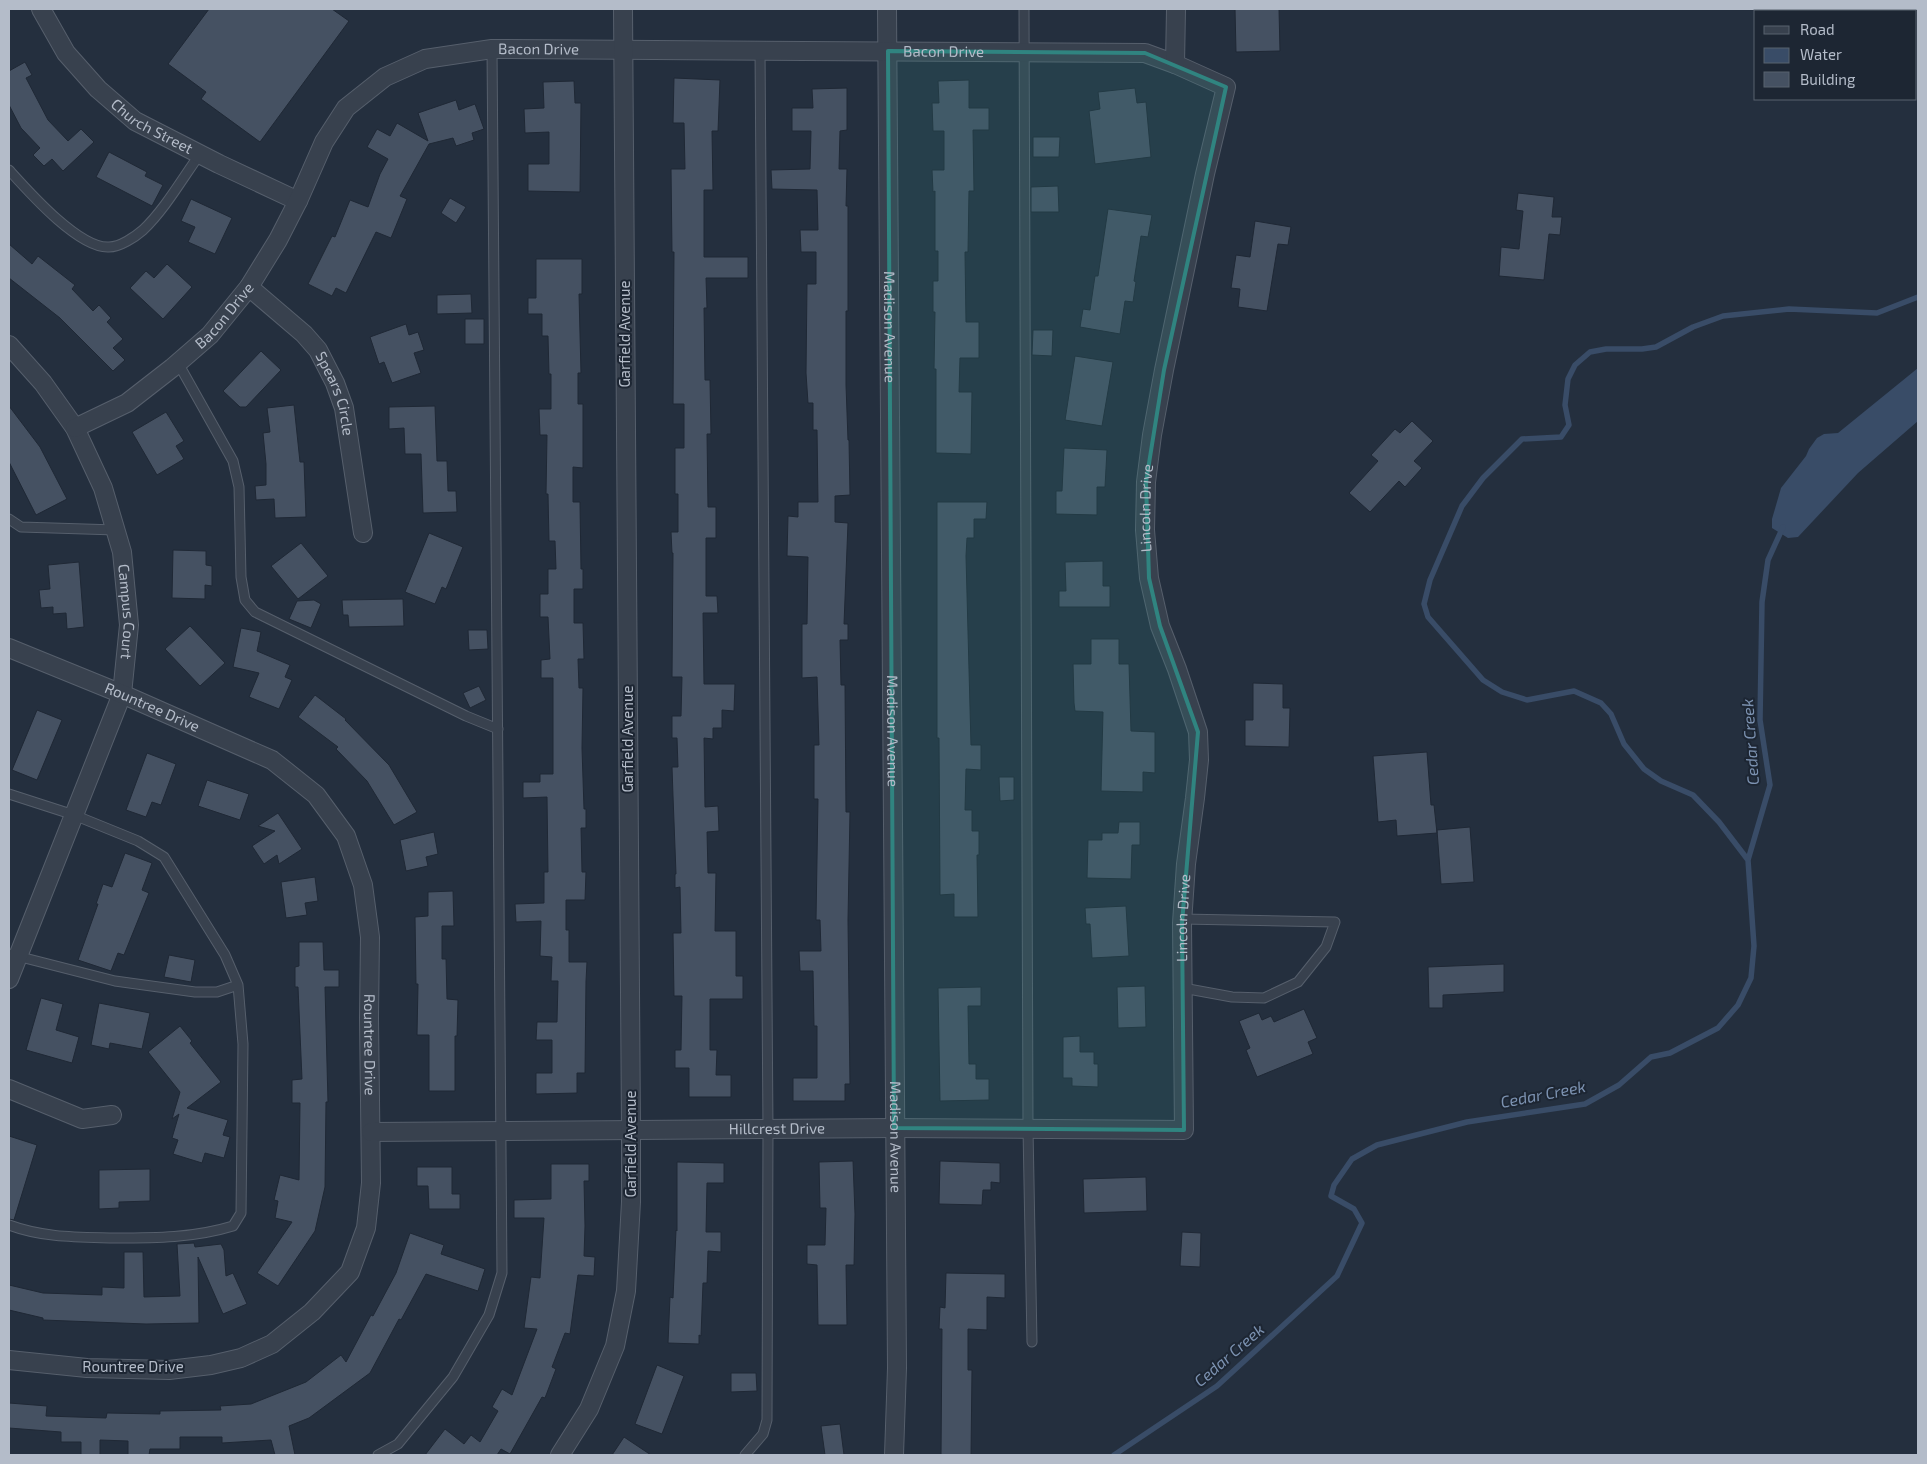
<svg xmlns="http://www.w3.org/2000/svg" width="1927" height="1464" viewBox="0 0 1927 1464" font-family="'Exo 2',sans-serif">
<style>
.water{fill:#394c67}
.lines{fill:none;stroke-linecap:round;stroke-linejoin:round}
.stream{stroke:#394c67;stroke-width:5.5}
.building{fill:#455162;stroke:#1f2835}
.lane-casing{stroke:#565f6c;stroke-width:11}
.street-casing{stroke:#565f6c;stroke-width:20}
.lane{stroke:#38414e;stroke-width:9}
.street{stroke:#38414e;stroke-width:18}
.marked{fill:#308480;fill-opacity:0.2;stroke:#308480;stroke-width:4;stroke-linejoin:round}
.labels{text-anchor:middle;stroke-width:4;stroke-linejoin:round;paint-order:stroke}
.street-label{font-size:15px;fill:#b4bcc9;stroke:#1d2633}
.water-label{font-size:16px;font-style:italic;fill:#7c92b1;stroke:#1d2633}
</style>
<rect width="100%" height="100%" fill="#242f3e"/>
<path class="water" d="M1918 368V421L1858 473 1798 537 1788 538 1772 528V519L1781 488 1806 456 1809 449 1817 438 1824 434 1838 433Z"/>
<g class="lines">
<path class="stream" d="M1748 860 1719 822 1693 795 1661 781 1644 769 1624 744 1611 714 1601 703 1574 691 1527 700 1502 692 1483 680 1428 617 1424 604 1430 580 1462 506 1483 478 1522 439 1561 437 1569 425 1565 405 1568 379 1575 365 1590 352 1606 349H1642L1656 347 1693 327 1723 316 1789 309 1877 313 1918 297
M1114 1455 1217 1386 1337 1276 1362 1223 1354 1209 1331 1196 1334 1185 1352 1159 1377 1145 1467 1122 1585 1104 1619 1085 1651 1057 1670 1053 1718 1028 1738 1005 1751 978 1754 946 1748 860 1770 785 1760 720 1762 602 1768 560 1783 527"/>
</g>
<path class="building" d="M209 9H332L349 21 260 142 201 99 206 92 168 64Z
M1235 9H1279L1280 51 1236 52Z
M25 62 32 75 26 78 48 120 68 141 81 129 94 142 63 171 52 159 44 166 33 155 40 148 21 128 9 105V71Z
M674 78 720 80 718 131H712L713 190H704V257H748V278H706L707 308H704L705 380H710L711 434H707L708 507H716V538H706V596H717L718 613H703L704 684H735L734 711 722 710V728H713V739L704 738 705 807 718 806 719 831 707 832 708 873H716L715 931H736V976H743V999H710V1050H717L716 1075H731V1097H689V1068H675V1050H681L682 996H674L673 933H681L680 887 675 888V874H676L673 796 672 767H678L677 738H672V716H681L682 677H672L673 553H672L671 532H678V494H675V448H684V404H673L674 252H672L671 169H685L684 123H673Z
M969 80V108H989V130H973L974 191H969L968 252H965L966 322H979V358H960L959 392H972L971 454 936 453V369H934L935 312H933V281H938V251H935V191L933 192 932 170H944V131H933L932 103H939L938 81Z
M574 81 575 103H581L580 192 528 191V164H549V132L525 133 524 109 544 108 543 82Z
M847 88V130L840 131 839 169H847L846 206H848V311H846V385L848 440H849L850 495 835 496V522L848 523 844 624H848V640H840L841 685H845L846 812H850L848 920 850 1084H845V1101H793V1078H817V1026H814L813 971H800L799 951H821L820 920H816L818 799H814V745H819L817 677 802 678V624H807L808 557 787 556 788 516 798 517V502H818L817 430H813V403H808L806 373 807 284H816V252H801L800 230H818L817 190 772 189 771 170 810 169 811 131H792V108H813L812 89Z
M1135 88 1137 103 1146 102 1151 157 1095 164 1089 111 1100 109 1098 92Z
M456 100 459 110 475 104 484 129 472 133 474 140 456 146 453 138 429 144 400 196 407 199 391 238 376 232 346 293 336 288 332 296 308 284 332 236 335 237 350 200 368 207 380 174 388 159 367 147 377 129 390 136 397 123 428 141 418 113Z
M1033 137H1060L1059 157H1033Z
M109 152 147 172 145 176 163 185 152 206 96 177Z
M1058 186 1059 212H1031V187Z
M1518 193 1554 197 1552 217H1562L1560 235 1549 234 1544 280 1499 276 1501 247 1519 249 1523 211 1516 210Z
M450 198 466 207 456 223 441 213Z
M191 199 232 218 215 254 188 242 195 227 181 221Z
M1108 209 1152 215 1148 237 1141 236 1134 281 1136 282 1133 302 1125 301 1120 334 1080 327 1083 309 1090 310 1095 276H1098Z
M1255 221 1291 227 1288 245 1278 244 1267 311 1238 307 1240 289 1231 288 1236 255 1250 257Z
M9 244 32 264 38 256 75 285 72 289 93 311 99 305 111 318 107 322 123 339 113 348 125 360 113 371 60 318 9 278Z
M536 259H582V294H579L581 373H578V404H583V468L573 467V502H580L581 569H583V589H574V623H583L584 659H578L579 688H583L582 748 584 809H586V828H581L582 872H586L585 900H566V930H569V962H587L586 981 585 1073H577V1093L536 1094V1073H552V1040H536L537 1022H557L558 981H551L552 957 540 956 541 921 516 922 515 904 544 903V872H548L547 797 523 798V782H540V774H553V678H541V660L550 659 548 617H540V594H548V569H556L555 541H549L548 494H546L547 435H540L539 409H551V374H549L548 336H542V314H528V298H536Z
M167 264 192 287 163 319 130 288 146 271 154 278Z
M471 294 472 313 437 314V295Z
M465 319H484V344H465Z
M406 324 409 335 418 332 424 350 414 353 421 373 392 383 384 362 379 364 370 337Z
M1033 330H1053L1052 356 1032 355Z
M261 351 281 370 246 407H240L223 391Z
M1075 356 1113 362 1102 426 1065 420Z
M294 405 300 462H304L306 517 275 518 274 499 256 500 255 486 266 485V464L263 433 270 432 267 408Z
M9 406 40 447 67 499 36 515 9 462Z
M435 406 437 461H447L448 491H456L457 512 423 513 421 454H405L404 428 389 429V407Z
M166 412 184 441 176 446 184 459 157 475 132 432Z
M1412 421 1433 441 1414 461 1422 468 1405 487 1399 481 1370 512 1349 493 1378 461 1371 455 1395 429 1400 433Z
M1064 448 1107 450 1105 487H1097V515L1056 514V491H1062Z
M937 502H987L986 519H974V538H967L966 556 971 745H981V770L966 769 965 810H972V831H979V855H977L978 917H954V894L940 895 939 738H937Z
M429 533 463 547 446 589 442 587 435 604 405 592Z
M301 543 328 576 298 599 271 566Z
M173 550 206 551V565L212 566V586L205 585V599L172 598Z
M1103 561V586H1110V607H1059V591H1066L1065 562Z
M79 562 84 627 67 629 66 613 53 614V607L41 608 39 590 50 589 48 565Z
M403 599 404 626 349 627 348 615H343L342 600Z
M314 600 321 604 311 628 289 619 297 601Z
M190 626 225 663 200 686 165 649Z
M241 628 261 632 257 651 290 665 285 677 292 680 279 709 249 697 259 673 233 667Z
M468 630H487L488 649 469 650Z
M1091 639H1119V664H1129L1131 731 1155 732V773L1143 772V792L1101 791 1103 712 1075 711 1074 703 1073 664H1091Z
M1253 683 1283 684V708H1290L1289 747 1245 746V720H1253Z
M479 686 486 700 470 708 463 693Z
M315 695 346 719 345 720 389 765 417 812 394 825 367 781 336 749 338 747 298 717Z
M37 710 62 720 37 780 12 770Z
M1427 752 1431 805H1434L1437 833 1397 836 1396 820 1378 822 1373 756Z
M147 753 176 764 161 805 152 802 146 817 126 810Z
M999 777H1014V800L1000 801Z
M207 780 249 794 240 820 198 806Z
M278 813 302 849 279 864 277 855 264 864 252 846 275 831 258 826Z
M1119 822H1140V845H1132L1131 879 1087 878 1088 840H1102V833H1118Z
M1470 827 1474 882 1441 884 1437 830Z
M434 832 438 854 426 857 428 866 406 871 400 840Z
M125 853 152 863 142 890 149 893 124 955 118 953 111 971 78 960 98 904H96L103 884 112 887Z
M315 877 318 901 305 903 307 915 286 918 281 882Z
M453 891 454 926H442V959H446L447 999 458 1000 457 1036H455V1091H429V1035H417L418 984H416L415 917 428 916V892Z
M1126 906 1129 956 1092 958 1090 924H1086L1085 908Z
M299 942H323L324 970H339V987H325L328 1102H326L325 1187 315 1231 278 1286 257 1273 292 1222 275 1218 278 1201 274 1200 280 1175 299 1180 300 1103H292V1080L302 1079 298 987H295V967L299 966Z
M169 955 195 960 191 982 164 977Z
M1504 964V992L1443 995V1008H1429L1428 967Z
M1145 986 1146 1027 1118 1028 1117 987Z
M981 987V1006H968L969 1064H976V1079H989V1100L940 1101 938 988Z
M41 998 63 1004 56 1030 79 1037 72 1063 26 1050Z
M99 1003 150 1013 142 1049 110 1043 109 1049 91 1045Z
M1304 1009 1317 1038 1308 1042 1313 1054 1257 1077 1246 1050 1250 1048 1239 1021 1259 1013 1262 1020 1271 1016 1274 1022Z
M180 1026 192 1041 190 1043 221 1082 187 1108 228 1120 223 1135 230 1137 224 1158 205 1153 202 1163 173 1154 178 1140 172 1138 179 1114 172 1119 180 1092 148 1052Z
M1080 1036V1052H1094V1064H1098V1087L1072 1086V1078H1063V1037Z
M9 1136 37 1145 14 1220 9 1219Z
M853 1161 855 1214 854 1265H846L847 1325H818L817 1265 807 1264V1245H825L826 1208H820L819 1162Z
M940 1161 1000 1163V1183L991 1182V1190H983L982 1205 939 1204Z
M677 1162 724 1163V1183H707L706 1232H721V1252L708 1251 707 1283H703L701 1336 699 1335V1344L668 1343 670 1297 673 1298 676 1230 677 1231Z
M551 1164H589V1181H584L585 1226 584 1256 595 1257 594 1276 578 1275 570 1334 565 1333 552 1367 556 1369 545 1398 542 1397 510 1454 501 1449 497 1455H425L445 1429 464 1444 471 1435 480 1442 498 1411 492 1407 502 1389 512 1395 537 1329 524 1328 531 1277 540 1278 544 1218H514V1200L551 1199Z
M417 1167H452V1194H460V1209H429L428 1186H417Z
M150 1169V1201L119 1202V1208L99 1209V1170Z
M1146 1177 1147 1211 1084 1213 1083 1179Z
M1182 1232 1201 1233 1200 1267 1180 1266Z
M410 1233 444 1245 441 1254 485 1269 478 1291 426 1274 401 1320 399 1319 370 1373 309 1418 289 1426 295 1455H275L271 1440 222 1443V1437H180V1449H150L149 1455H128V1441L100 1440V1455H81V1442H61V1432L9 1428V1403L47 1406 46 1416 106 1418 107 1413 160 1414V1411L221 1410 220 1406 251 1404 306 1382 341 1355 346 1362 371 1315 373 1316 396 1273Z
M194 1243 195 1247 221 1244 224 1250 226 1276 233 1273 247 1304 223 1314 198 1257 199 1323 146 1324 43 1320V1318L9 1310V1285L43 1293 102 1295V1287L124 1288V1252H143L144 1297 180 1296 177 1244Z
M946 1273 1005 1274V1298L987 1297V1330L968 1329V1370H972L971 1455H941L942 1329H939L940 1307 945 1308Z
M657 1365 684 1376 662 1434 635 1424Z
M731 1373H756L757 1391 731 1392Z
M840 1424 844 1455H825L821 1426Z
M624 1437 651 1455H612Z"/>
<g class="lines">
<g class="lane-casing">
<path id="lane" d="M1024 9 1028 1129 1032 1342
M9 170C28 191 79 249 109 247 120 247 135 237 143 230 165 209 182 179 200 154
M178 363 233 461 239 487 241 577 245 600 255 612 466 716 498 729
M9 519 21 527 116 530
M9 794 74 815 138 841 164 857 225 955 238 985 243 1044 241 1213 233 1226C194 1238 155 1238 115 1238 78 1237 44 1238 9 1225
M1182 919 1335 922 1326 947 1298 982 1264 998 1232 997 1183 988
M9 954 115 981 195 992H217L238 985
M378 1455 398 1444 453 1377 489 1315 502 1273 492 49
M745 1455 763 1434 767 1420 768 1130 760 50"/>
</g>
<g class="street-casing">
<g id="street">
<path id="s1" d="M41 9 66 53 98 89 135 121 219 164 298 201"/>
<path id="s2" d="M887 9 897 1368 894 1455"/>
<path id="s3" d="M249 287 304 334 318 350 335 383 344 408 363 533"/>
<path id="s4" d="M9 345 43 383 75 428 103 488 122 552 129 625 122 694 9 979"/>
<path id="s5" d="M75 428 127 403 172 368 210 335 249 287 278 240 298 201 324 142 346 108 385 77 425 59 492 49 1145 53 1175 64"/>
<path id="s6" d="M9 648 122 694 272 760 316 795 346 836 363 885 370 937 369 1018 371 1183 366 1228 350 1272 312 1312 272 1344 241 1358 211 1365 169 1370 87 1368 9 1360"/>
<path d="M9 1089 82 1119 112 1115"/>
<path id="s7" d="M371 1132 894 1128 1184 1130 1182 923 1186 864 1195 798 1199 760 1198 732 1177 669 1160 626 1149 578 1145 530 1146 482 1152 435 1164 370 1205 174 1226 87 1175 64 1176 9"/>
<path d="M560 1455 589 1409 615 1346 626 1291 631 1202V1131L623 9"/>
</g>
</g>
<use href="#lane" class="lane"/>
<use href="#street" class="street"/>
</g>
<path class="marked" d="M888 51 1145 53 1226 87 1164 370 1146 482 1149 578 1160 626 1198 732 1182 923 1184 1130 894 1128Z"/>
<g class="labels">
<g class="street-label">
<text dy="5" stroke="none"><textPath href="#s5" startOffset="639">Bacon Drive</textPath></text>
<text dy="5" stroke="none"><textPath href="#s5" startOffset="1044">Bacon Drive</textPath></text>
<text dy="5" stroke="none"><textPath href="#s1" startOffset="165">Church Street</textPath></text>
<text dy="5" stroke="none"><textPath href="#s5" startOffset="189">Bacon Drive</textPath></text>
<text dy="5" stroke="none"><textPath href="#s2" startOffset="318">Madison Avenue</textPath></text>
<text transform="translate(625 334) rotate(-90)" y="5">Garfield Avenue</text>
<text dy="5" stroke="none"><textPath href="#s3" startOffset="141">Spears Circle</textPath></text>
<text dy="5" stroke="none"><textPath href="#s7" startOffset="1444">Lincoln Drive</textPath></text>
<text dy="5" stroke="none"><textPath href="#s4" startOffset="299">Campus Court</textPath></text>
<text dy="5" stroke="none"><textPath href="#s6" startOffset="155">Rountree Drive</textPath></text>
<text dy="5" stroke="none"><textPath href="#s2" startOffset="722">Madison Avenue</textPath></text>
<text transform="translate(628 739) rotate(-90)" y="5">Garfield Avenue</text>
<text dy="5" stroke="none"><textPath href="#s7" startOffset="1025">Lincoln Drive</textPath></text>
<text dy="5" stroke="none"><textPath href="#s6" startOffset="605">Rountree Drive</textPath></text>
<text dy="5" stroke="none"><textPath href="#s7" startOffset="406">Hillcrest Drive</textPath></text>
<text dy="5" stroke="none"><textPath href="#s2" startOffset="1128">Madison Avenue</textPath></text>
<text transform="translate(631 1144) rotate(-90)" y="5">Garfield Avenue</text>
<text x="133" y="1372">Rountree Drive</text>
</g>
<g class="water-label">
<text transform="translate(1750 742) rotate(-94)" y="6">Cedar Creek</text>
<text transform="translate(1543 1094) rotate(-11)" y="6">Cedar Creek</text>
<text transform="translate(1229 1355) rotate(-41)" y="6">Cedar Creek</text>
</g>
</g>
<rect width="1927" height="1464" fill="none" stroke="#b4bcc9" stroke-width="20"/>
<rect x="1754" y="10" width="162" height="90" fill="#1d2633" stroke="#59626f"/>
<rect x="1764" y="26" width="25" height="8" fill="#38414e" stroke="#59626f"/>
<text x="1800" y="35" font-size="15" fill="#b4bcc9">Road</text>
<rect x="1764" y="48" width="25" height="15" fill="#394c67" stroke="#59626f"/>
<text x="1800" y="60" font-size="15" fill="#b4bcc9">Water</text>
<rect x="1764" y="72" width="25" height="15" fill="#455162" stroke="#59626f"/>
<text x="1800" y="85" font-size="15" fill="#b4bcc9">Building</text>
</svg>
